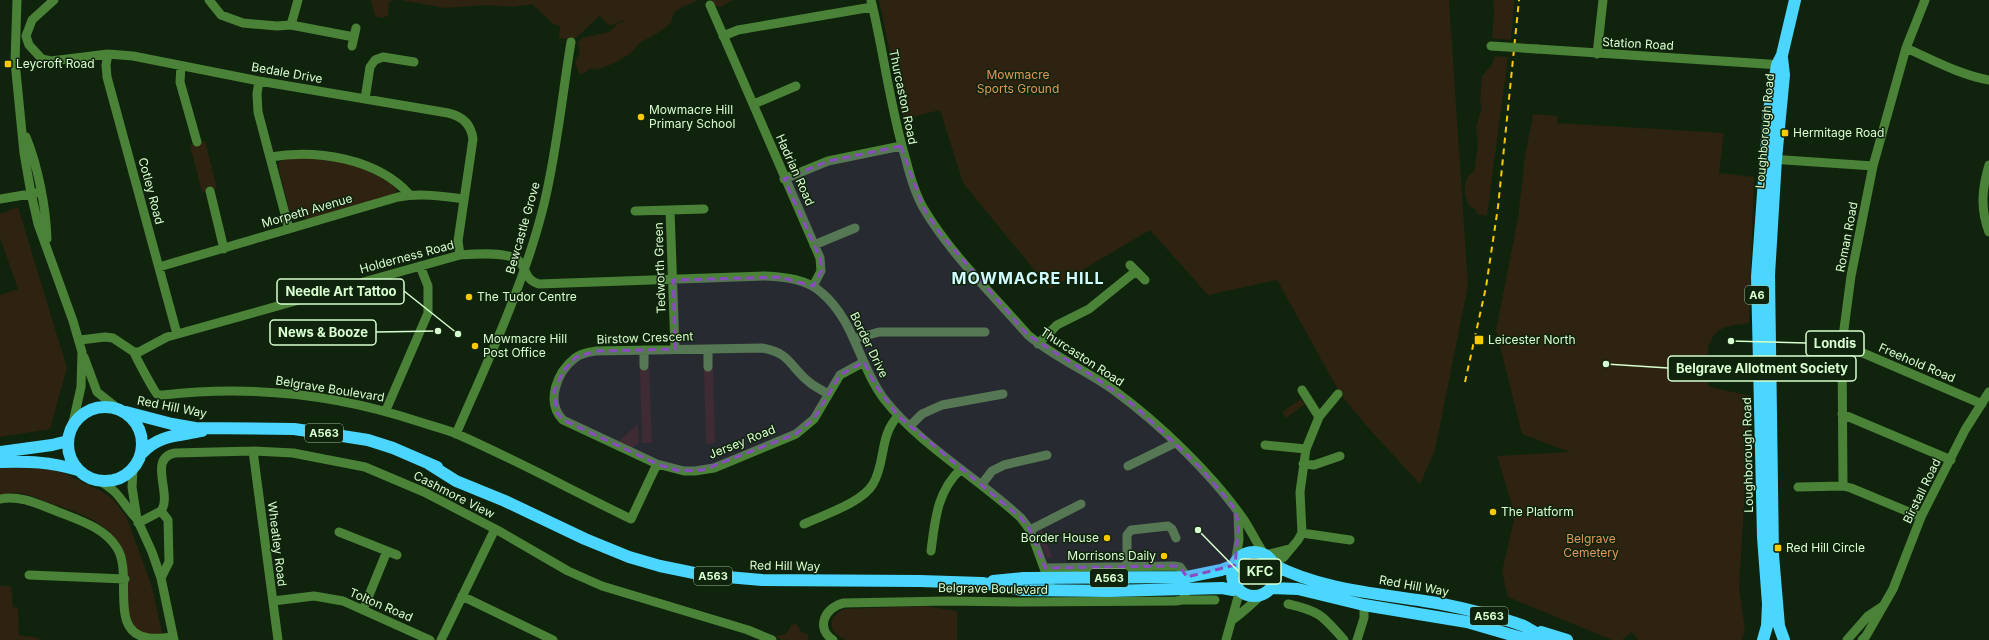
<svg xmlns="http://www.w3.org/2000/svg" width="1989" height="640" viewBox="0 0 1989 640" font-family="Inter,sans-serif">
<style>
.green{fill:#2d2310}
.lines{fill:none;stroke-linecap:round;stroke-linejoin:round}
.minor{stroke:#4a8337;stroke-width:9}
.highway{stroke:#4ad6ff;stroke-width:12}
.rail{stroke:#faca00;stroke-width:2;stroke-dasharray:6 5;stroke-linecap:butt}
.minor-bridge{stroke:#4a8337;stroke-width:9}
.marked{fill:#894cc1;fill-opacity:0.2;stroke:#894cc1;stroke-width:3;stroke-dasharray:8 5;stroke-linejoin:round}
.poi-dot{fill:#faca00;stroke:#10230d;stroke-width:1.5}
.labels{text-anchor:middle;stroke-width:3;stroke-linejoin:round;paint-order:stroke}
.shield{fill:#10230d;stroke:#9cbd95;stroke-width:1}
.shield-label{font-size:11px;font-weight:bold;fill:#d8ffcf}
.street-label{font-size:12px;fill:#d8ffcf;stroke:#10230d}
.poi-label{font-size:12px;fill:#d8ffcf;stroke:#10230d;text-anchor:start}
.park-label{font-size:12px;fill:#e29758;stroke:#10230d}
.district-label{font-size:16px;font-weight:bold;letter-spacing:1px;fill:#d1fcff;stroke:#10230d}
.leader{fill:none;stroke:#d8ffcf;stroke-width:1.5}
.callout-dot{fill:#d8ffcf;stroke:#10230d;stroke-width:1.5}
.callout{fill:#10230d;stroke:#d8ffcf;stroke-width:1.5}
.callout-label{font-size:13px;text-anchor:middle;font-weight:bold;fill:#d8ffcf}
</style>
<rect width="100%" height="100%" fill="#10230d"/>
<path class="green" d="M371 0H393L389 3 388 16 381 18 375 16Z
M400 0H698C689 5 680 6 673 14 674 28 649 37 640 43 636 46 634 50 631 53 628 55 622 59 618 61 611 65 605 66 598 70 592 68 589 67 585 73L579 74 575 63 580 53 578 43 582 38 609 32 618 23 623 22 625 19 610 26 599 16 574 40 559 38 560 26 553 24 532 4 513 7 487 5 445 8Z
M712 0H733L720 7 715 6Z
M879 0H1449L1468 285 1435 450 1420 484 1370 430 1341 395 1277 280 1208 295 1150 230 1050 289 963 183 940 110 904 119Z
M1493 0H1514L1511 40 1492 38 1494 12Z
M1495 56 1508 57 1487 216 1477 214 1475 209 1469 206C1464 193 1461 180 1474 171L1478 145 1476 127 1482 107 1480 101 1482 76 1491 66Z
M1533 114 1558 116 1557 123 1724 133 1719 173 1754 177 1749 323C1734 326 1715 325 1711 342L1708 344V385L1710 387 1751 396 1739 586 1745 631 1741 640H1638L1632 632 1622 640H1612L1508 597 1502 572 1515 515 1497 456 1570 452 1522 434 1496 330 1518 218 1525 156Z
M205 141 217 188 202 192 190 145Z
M287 157 337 160 372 172 395 187 396 192 394 194 307 219 289 209 278 165 280 162Z
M18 207 67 368 50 429 0 437V295L18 289 0 238V214Z
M649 367 652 443H642L640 368Z
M704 368H713L715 443 706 444Z
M1301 399 1305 404 1286 418 1282 412Z
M638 424 639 443 631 448 618 442Z
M0 467 55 469 101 491 113 499 126 516 152 587 162 633C157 635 150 634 144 633 118 624 130 588 127 567 127 559 123 551 119 544 104 519 73 511 47 502 38 498 25 493 15 493 10 493 5 494 0 495Z
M1041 529 1052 557 1047 558 1038 536Z
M0 586H11L13 607 18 608 19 635 39 638V640H0Z
M925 606 957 611V640H846C835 635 829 629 833 617L843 609Z
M797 624 801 632 808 635V640H782L774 636C783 635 788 635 791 625Z"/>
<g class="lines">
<path class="minor" d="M17 0 15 62 24 153 31 193 38 224 73 321 82 352 81 387 72 427
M54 0 32 20 26 36 29 45 42 59 51 61 108 54 133 56 259 81 448 113C462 116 471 124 473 139L458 241 460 255
M209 0 221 15 243 23 277 26 291 25 354 37
M871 0C884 53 890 108 906 160 910 176 915 194 924 209 949 252 994 296 1028 335 1054 357 1087 371 1115 391 1160 424 1213 475 1244 520 1251 531 1257 543 1264 554
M710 5 820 258 821 271 813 286
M291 25 298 0
M723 36 738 30 872 7
M352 46 356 28
M1906 48C1933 60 1960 75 1989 80
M1537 49 1782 65
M108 54 106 65 107 77 177 334
M1597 54 1603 0
M181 66 180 82 197 142
M259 81 257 94 258 112 289 229
M365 99 370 67 375 60 383 57 414 62
M754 104 796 86
M26 137C38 166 46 208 47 239
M270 157C316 149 377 158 410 195
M1771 159 1873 166
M1989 165C1982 188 1980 209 1989 232
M784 179 828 161 901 146
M210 191 224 249
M0 199 36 193
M670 210 675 349
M635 211 704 209
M814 245 855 228
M1130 265 1145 280
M159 267 398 197C420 193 442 196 464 199
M854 339 879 332H985
M80 340 105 337 113 338 134 352C135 356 154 391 157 394 159 395 161 395 163 395 250 385 337 394 420 422 432 426 445 429 457 434 516 460 573 491 631 519L657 464 684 471H695L714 468 796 434 814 419 840 375 864 362
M1038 344 1057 325 1089 309 1136 271
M1842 344 1982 404
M708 349V367
M644 350V366
M134 352H139L167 337 460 255C474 254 509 251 519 261 528 271 524 279 539 284L765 276C785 277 807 279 822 293 855 321 859 366 884 399 921 446 978 478 1021 518L1030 530 1052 590
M84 357 97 392 116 407
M1302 390 1319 417
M386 410 428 313V286L420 266
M1842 414 1951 460
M910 426 922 414 942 405 1003 394
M456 434C489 358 524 285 544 204 557 151 562 96 571 42
M1265 445 1306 449
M253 451 278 640
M657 464 563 420C545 402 557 372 575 358 581 353 589 352 596 351L762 348C791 353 789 366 809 382 815 387 822 390 828 394
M1303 464 1314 465 1340 456
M1128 466 1175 443
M133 470 132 487 137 519 152 552 161 578 174 640
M99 481C120 491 122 504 137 519
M982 484 992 471 1004 465 1047 455
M1843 486 1842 344 1851 276 1873 166 1906 48 1925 0
M1798 487 1843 486 1851 488 1921 517
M0 499C20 495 38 504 56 511 78 520 104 527 117 548 134 575 107 633 149 638 157 639 165 638 173 637
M138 523 161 511
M804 524C823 515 862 503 873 484 886 462 879 436 898 416
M1030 530 1081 504
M339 532 397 555
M1302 533 1350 540
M931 551C935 520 937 491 961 469
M1265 555 1290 549
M1235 563 1239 540 1238 514
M1273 563 1284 557 1298 540 1302 533 1300 492 1306 449 1319 417 1338 394
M1127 567V535L1131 530 1168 526 1172 529 1176 538
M1045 568 1174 566 1180 567 1187 577
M29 575 125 579
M161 578 169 562 168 520 161 511C173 495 147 458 175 453L253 451 293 453 365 467 424 492 499 531 568 571 602 586 748 630 772 640
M462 596 553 640
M1182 600H1215
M273 601 314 596 343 601 430 640
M1288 604C1320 611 1323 616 1344 640
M363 610 387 551
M1232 620C1236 618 1260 597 1261 595
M441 640 495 529
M833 640C815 628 825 607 844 603L947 601 1023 602 1176 601 1182 600 1185 596 1186 589
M1226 640 1240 590
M1357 640 1364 618V605
M1847 640 1868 616 1883 606
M1862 640 1866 636 1893 589 1921 517 1965 430 1989 392"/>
<path class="highway" d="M1782 58 1784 75 1776 159 1769 275 1773 555 1779 626 1784 640
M68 444a37 37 0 1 1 74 0a37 37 0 1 1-74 0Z
M126 412 172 424 195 428 294 429 336 435 368 440 393 448 437 467
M0 452 52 445 68 441
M142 453C160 434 179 436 202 431
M0 462C30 461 49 462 78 470
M429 464 456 481 505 501 585 539 629 557 660 566 704 575 762 580 920 581 982 583 1023 590 1110 591 1222 588 1233 590 1238 588
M1232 574a22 22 0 1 1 44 0a22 22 0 1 1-44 0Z
M1274 565C1320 589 1373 593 1424 601 1452 605 1498 616 1524 626 1532 630 1540 636 1548 640
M993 581 1024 578 1187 577 1221 570 1235 565
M1271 588 1298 589 1364 605 1467 622 1529 640
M1541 632 1567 640
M1763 640 1767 626 1768 604 1763 537 1757 277 1769 110 1777 65 1782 55 1795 0"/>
<path class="rail" d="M1465 382 1486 287 1498 207 1519 0"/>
<path class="minor-bridge" d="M1491 46 1537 49"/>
</g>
<path class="marked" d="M901 146 923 207 940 233 1028 335 1096 378 1135 406 1201 468 1233 506 1239 523 1235 565 1187 577 1180 567 1174 566 1045 568 1030 530 1021 518 898 416 874 383 864 362 840 375 814 419 796 434 703 470 679 471 657 464 563 420 557 413 554 391 563 371 576 357 596 351 675 349 673 280 780 277 813 286 821 271 820 258 784 179 828 161Z"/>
<g class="poi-dot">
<rect x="4" y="60" width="8" height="8" rx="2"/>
<circle cx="641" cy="117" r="4"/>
<rect x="1781" y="129" width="8" height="8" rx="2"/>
<circle cx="469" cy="297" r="4"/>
<rect x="1474" y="335" width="10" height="10" rx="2"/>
<circle cx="475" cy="346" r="4"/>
<circle cx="1493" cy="512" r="4"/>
<circle cx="1107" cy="538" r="4"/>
<rect x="1774" y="544" width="8" height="8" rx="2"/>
<circle cx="1164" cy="556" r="4"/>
</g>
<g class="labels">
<g class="shield">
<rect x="1745" y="286" width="24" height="18" rx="3"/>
<rect x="305" y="424" width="38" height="18" rx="3"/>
<rect x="694" y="567" width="38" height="18" rx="3"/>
<rect x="1090" y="569" width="38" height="18" rx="3"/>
<rect x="1470" y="607" width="38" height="18" rx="3"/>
</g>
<g class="shield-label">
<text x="1757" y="299">A6</text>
<text x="324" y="437">A563</text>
<text x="713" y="580">A563</text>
<text x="1109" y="582">A563</text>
<text x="1489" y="620">A563</text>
</g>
<g class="street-label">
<text transform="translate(1638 44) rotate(3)" y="4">Station Road</text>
<text transform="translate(287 73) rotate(10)" y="4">Bedale Drive</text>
<text transform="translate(903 97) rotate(78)" y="4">Thurcaston Road</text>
<text transform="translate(1765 131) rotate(-85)" y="4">Loughborough Road</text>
<text transform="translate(795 170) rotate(66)" y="4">Hadrian Road</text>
<text transform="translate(151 191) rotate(75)" y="4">Cotley Road</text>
<text transform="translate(307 211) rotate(-16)" y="4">Morpeth Avenue</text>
<text transform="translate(523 228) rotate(-74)" y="4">Bewcastle Grove</text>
<text transform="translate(1847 237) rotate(-79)" y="4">Roman Road</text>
<text transform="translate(407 257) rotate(-15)" y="4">Holderness Road</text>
<text transform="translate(660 268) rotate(-92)" y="4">Tedworth Green</text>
<text transform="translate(645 338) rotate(-2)" y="4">Birstow Crescent</text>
<text transform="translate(869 345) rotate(64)" y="4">Border Drive</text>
<text transform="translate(1082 357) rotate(33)" y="4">Thurcaston Road</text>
<text transform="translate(1917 363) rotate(23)" y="4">Freehold Road</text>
<text transform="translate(330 389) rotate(9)" y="4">Belgrave Boulevard</text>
<text transform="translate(172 407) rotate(11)" y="4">Red Hill Way</text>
<text transform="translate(742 442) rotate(-22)" y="4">Jersey Road</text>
<text transform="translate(1748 455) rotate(-91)" y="4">Loughborough Road</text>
<text transform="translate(1922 491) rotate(-64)" y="4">Birstall Road</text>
<text transform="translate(454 495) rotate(27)" y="4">Cashmore View</text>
<text transform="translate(277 544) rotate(83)" y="4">Wheatley Road</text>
<text transform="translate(785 566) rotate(1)" y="4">Red Hill Way</text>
<text transform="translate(1414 586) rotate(10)" y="4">Red Hill Way</text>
<text transform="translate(993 589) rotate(1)" y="4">Belgrave Boulevard</text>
<text transform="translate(381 605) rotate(23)" y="4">Tolton Road</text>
</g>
<g class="poi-label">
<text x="16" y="68">Leycroft Road</text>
<text x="649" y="114">Mowmacre Hill<tspan x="649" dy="14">Primary School</tspan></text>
<text x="1793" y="137">Hermitage Road</text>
<text x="477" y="301">The Tudor Centre</text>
<text x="483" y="343">Mowmacre Hill<tspan x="483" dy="14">Post Office</tspan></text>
<text x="1488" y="344">Leicester North</text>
<text x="1501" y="516">The Platform</text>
<text x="1099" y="542" text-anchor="end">Border House</text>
<text x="1786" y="552">Red Hill Circle</text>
<text x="1156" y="560" text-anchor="end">Morrisons Daily</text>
</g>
<g class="park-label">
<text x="1018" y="79">Mowmacre<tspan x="1018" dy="14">Sports Ground</tspan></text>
<text x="1591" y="543">Belgrave<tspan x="1591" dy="14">Cemetery</tspan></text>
</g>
<g class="district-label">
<text x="1028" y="284">MOWMACRE HILL</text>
</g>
</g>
<path class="leader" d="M458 334L404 291M438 331L376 332M1731 341L1806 343M1606 364L1668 368M1198 530L1239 572"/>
<g class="callout-dot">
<circle cx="458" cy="334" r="4"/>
<circle cx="438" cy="331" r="4"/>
<circle cx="1731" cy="341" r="4"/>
<circle cx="1606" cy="364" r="4"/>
<circle cx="1198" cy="530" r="4"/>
</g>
<g class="callout">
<rect x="277" y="279" width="127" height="25" rx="4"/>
<rect x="270" y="320" width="106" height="25" rx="4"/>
<rect x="1806" y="331" width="58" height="25" rx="4"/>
<rect x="1668" y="356" width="188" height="25" rx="4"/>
<rect x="1239" y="559" width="42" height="25" rx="4"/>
</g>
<g class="callout-label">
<text x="341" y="296">Needle Art Tattoo</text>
<text x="323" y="337">News &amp; Booze</text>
<text x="1835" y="348">Londis</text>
<text x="1762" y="373">Belgrave Allotment Society</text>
<text x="1260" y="576">KFC</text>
</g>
</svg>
